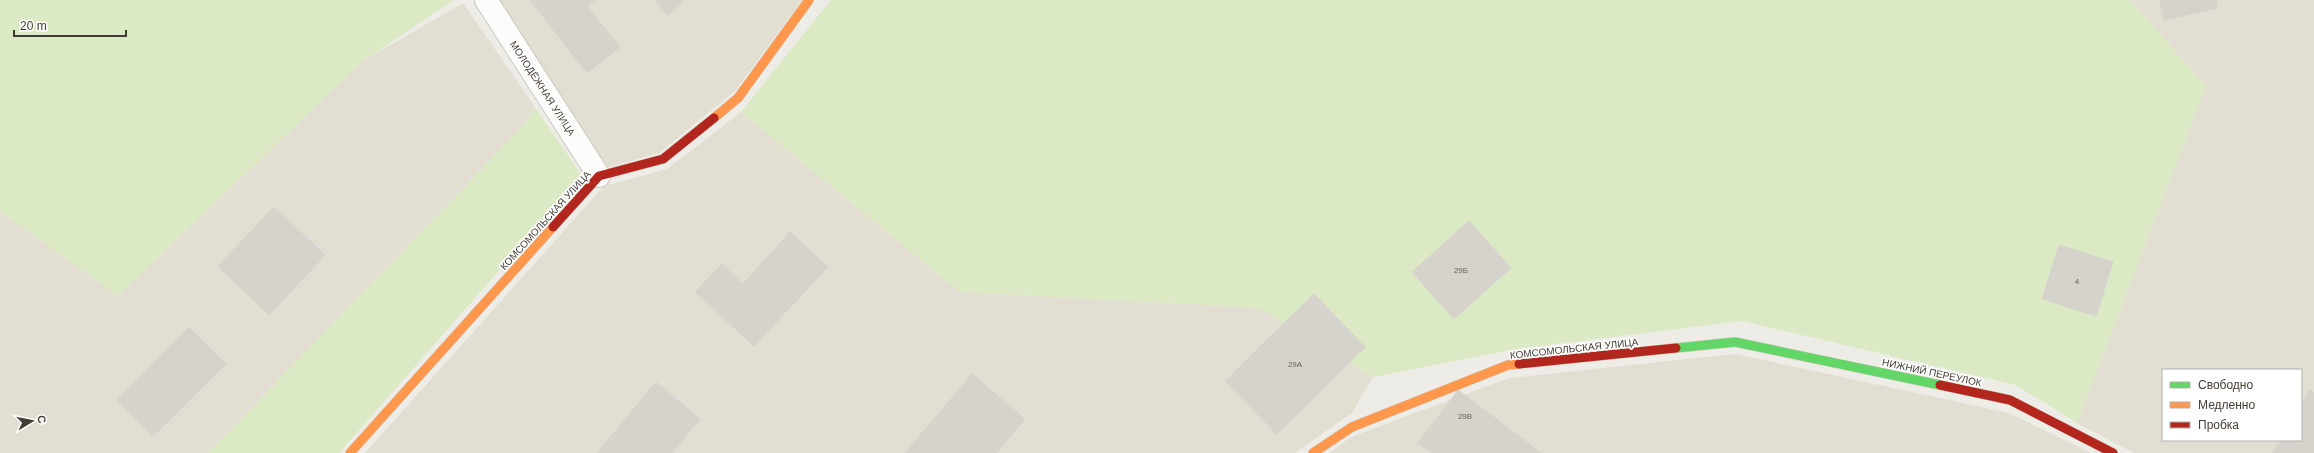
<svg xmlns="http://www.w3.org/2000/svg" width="2314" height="453" viewBox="0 0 2314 453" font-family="Arial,sans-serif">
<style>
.residential{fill:#e3ded2;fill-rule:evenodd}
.green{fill:#dbeac4}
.building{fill:#d6d3cd;stroke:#d6d3cc}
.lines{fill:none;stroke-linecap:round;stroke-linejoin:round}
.street-casing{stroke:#cac8c2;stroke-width:24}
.fast-casing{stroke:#cfcabe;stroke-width:10}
.slow-casing{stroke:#cfcabe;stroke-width:10}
.jam-casing{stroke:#cfcabe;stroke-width:10}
.street{stroke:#fcfcfb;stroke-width:22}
.fast{stroke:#63d668;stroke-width:9}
.slow{stroke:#ff974d;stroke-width:9}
.jam{stroke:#b3261e;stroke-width:9}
.labels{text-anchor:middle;stroke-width:3.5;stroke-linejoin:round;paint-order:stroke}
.number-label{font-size:8px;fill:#69635a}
.street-label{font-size:10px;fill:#433c32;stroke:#fff}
</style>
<rect width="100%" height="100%" fill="#eeece6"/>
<path class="residential" d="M493 0H802L734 92 659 153 602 169Z
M2130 0H2314V453H2134L2077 423 2206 86ZM2163 370H2301V440H2163Z
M463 3 535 107 525 124 208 453H0V211L118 296 363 61Z
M741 112 960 292 1259 308 1373 377 1352 413 1295 453H365L604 186 667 169Z
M1735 354 2009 413 2091 453H1329L1351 437 1509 378Z"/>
<path class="green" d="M0 0H454L363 61 118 296 0 211Z
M831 0H2130L2206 86 2077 423 2016 385 1742 321 1516 349 1373 377 1259 308 960 292 741 112Z
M535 107 582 176 339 453H208L525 124Z"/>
<path class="building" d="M530 0H595L587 6 620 47 587 73Z
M654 0H684L668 15Z
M2160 0H2216L2218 8 2164 20Z
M274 207 325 255 269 315 218 266Z
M1469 221 1511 268 1454 319 1412 272Z
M790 232 828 267 754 346 695 292 722 264 743 284Z
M2059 245 2113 262 2096 316 2042 299Z
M1314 294 1365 347 1277 434 1225 381Z
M189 327 226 364 153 436 117 400Z
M972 374 1025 419 996 453H905Z
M656 382 700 419 672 453H597Z
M1458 390 1541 453H1432L1418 443Z
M2310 390 2314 393V453H2272L2280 440H2301V404Z"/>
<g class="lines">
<g class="street-casing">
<path id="street" d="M486 0 599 176"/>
</g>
<g class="fast-casing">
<path id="fast" d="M1676 348 1735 342 1940 385"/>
</g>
<g class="slow-casing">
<path id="slow" d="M714 118 738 98 809 0
M350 453 553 227
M1313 453 1352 427 1508 365 1519 364"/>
</g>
<g class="jam-casing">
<path id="jam" d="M553 227 599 176 663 159 714 118
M1519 364 1676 348
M1940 385 2010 400 2113 453"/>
</g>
<use href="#street" class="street"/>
<use href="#fast" class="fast"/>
<use href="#slow" class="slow"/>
<use href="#jam" class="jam"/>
</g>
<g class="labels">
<g class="number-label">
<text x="1461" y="273">29Б</text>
<text x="2077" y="284">4</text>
<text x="1295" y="367">29А</text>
<text x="1465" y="419">29В</text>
</g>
<g class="street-label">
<text transform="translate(543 88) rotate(57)" y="4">МОЛОДЁЖНАЯ УЛИЦА</text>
<text transform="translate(545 220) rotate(-48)" y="4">КОМСОМОЛЬСКАЯ УЛИЦА</text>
<text transform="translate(1574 348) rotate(-6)" y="4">КОМСОМОЛЬСКАЯ УЛИЦА</text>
<text transform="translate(1932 372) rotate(12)" y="4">НИЖНИЙ ПЕРЕУЛОК</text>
</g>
</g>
<rect x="2162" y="369" width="140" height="72" fill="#ffffff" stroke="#b4b1ad"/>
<rect x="2170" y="382" width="20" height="6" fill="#63d668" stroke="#b4b1ad"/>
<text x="2198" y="389" font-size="12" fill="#433c32">Свободно</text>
<rect x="2170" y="402" width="20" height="6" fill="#ff974d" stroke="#b4b1ad"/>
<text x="2198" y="409" font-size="12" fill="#433c32">Медленно</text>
<rect x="2170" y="422" width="20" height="6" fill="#b3261e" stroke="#b4b1ad"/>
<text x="2198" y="429" font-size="12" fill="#433c32">Пробка</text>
<g transform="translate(32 421) rotate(80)" stroke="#ffffff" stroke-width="3" paint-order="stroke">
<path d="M0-3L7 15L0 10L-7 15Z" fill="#433c32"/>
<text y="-6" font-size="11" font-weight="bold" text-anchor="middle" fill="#433c32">С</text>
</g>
<path d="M14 30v6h112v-6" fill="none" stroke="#433c32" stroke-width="2"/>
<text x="20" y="30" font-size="12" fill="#433c32" stroke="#ffffff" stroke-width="3" paint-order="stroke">20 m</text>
</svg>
